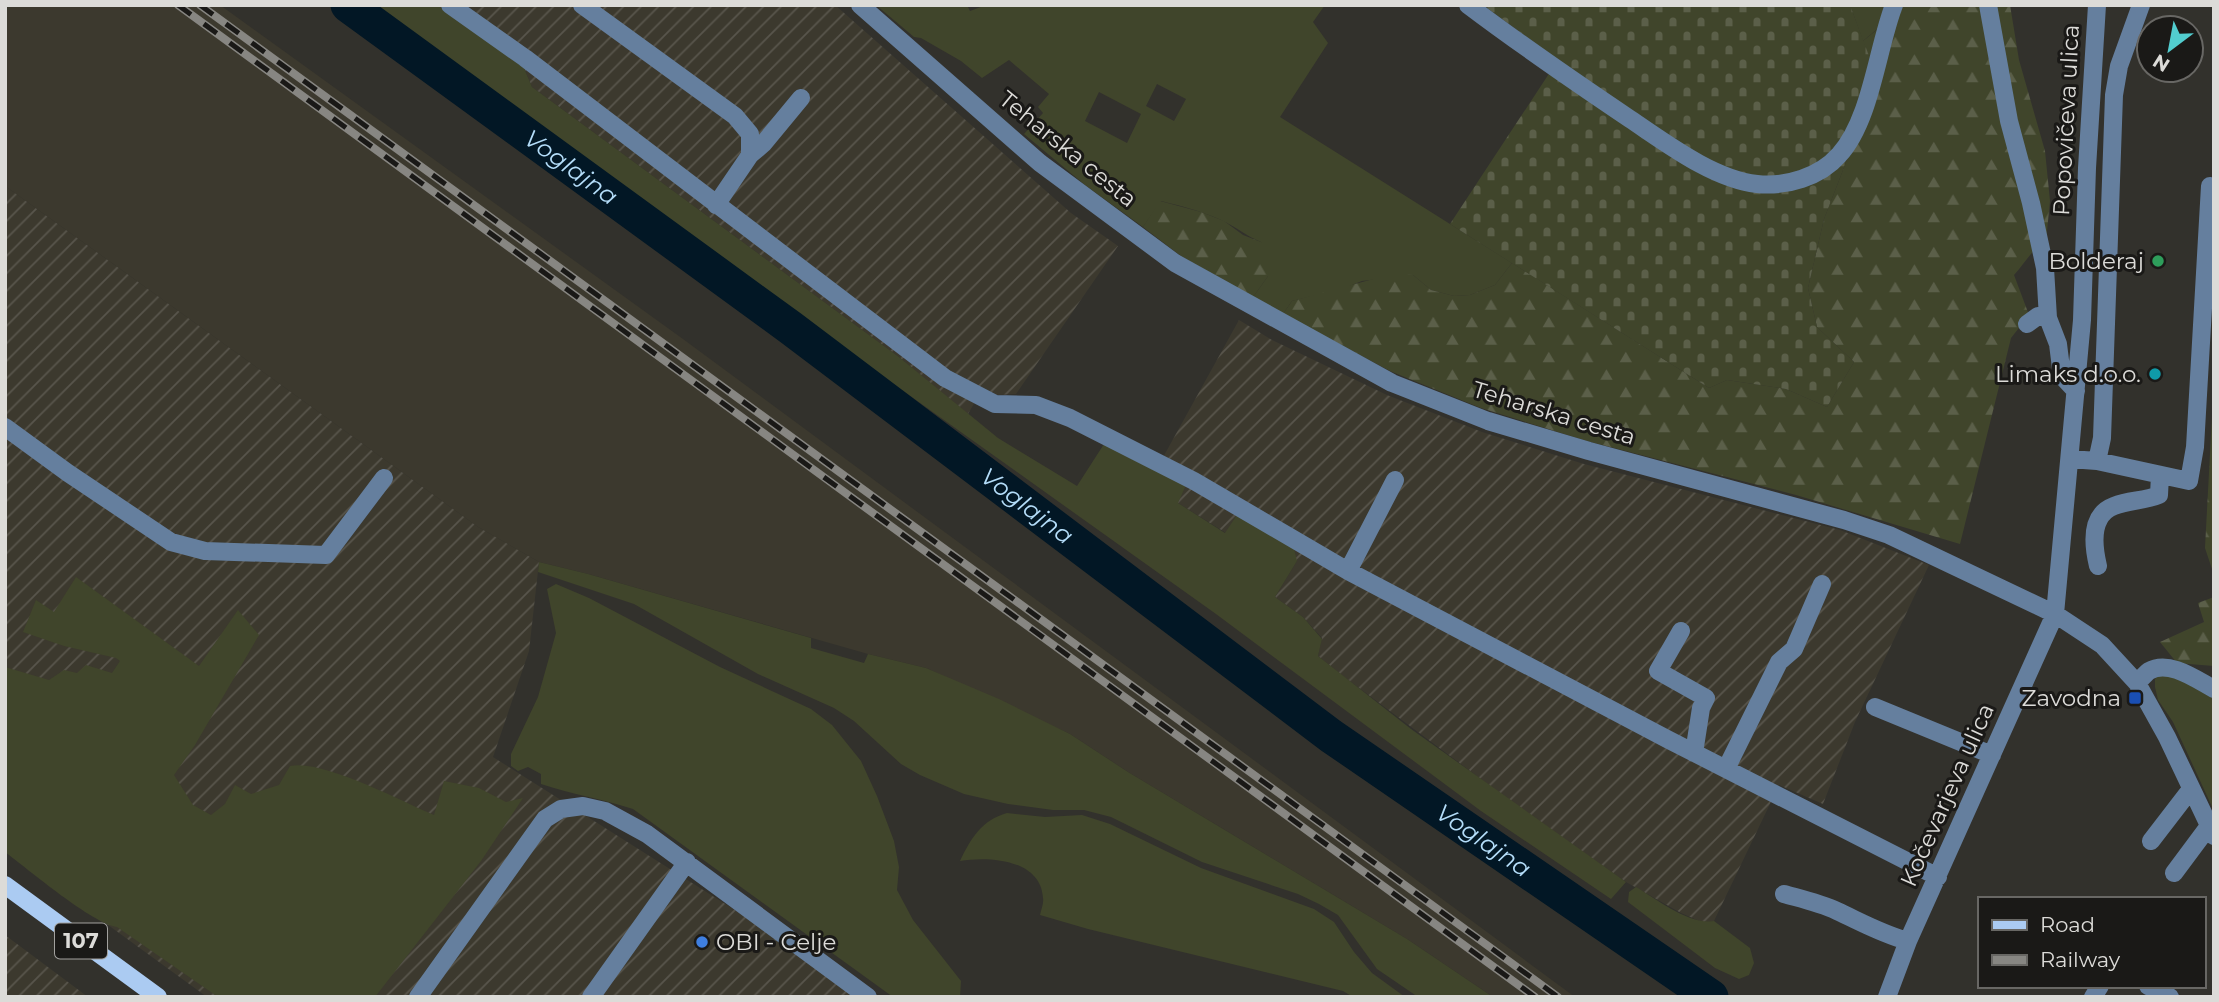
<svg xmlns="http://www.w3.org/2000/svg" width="2219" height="1002" viewBox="0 0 2219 1002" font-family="Montserrat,sans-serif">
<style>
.built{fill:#3c392e}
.industrial{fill:url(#industrial-furrows)}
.grass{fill:#40452b;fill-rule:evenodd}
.forest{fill:url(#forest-firs)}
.cemetery{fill:url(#cemetery-stones)}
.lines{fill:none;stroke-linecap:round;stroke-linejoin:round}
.river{stroke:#021725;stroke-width:35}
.minor{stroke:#657f9e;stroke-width:18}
.major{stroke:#abcbf2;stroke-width:18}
.rail-casing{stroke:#878682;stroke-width:8}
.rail{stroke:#1a1917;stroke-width:5;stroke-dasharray:16;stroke-linecap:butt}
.leisure-dot{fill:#2e9e5b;stroke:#1a1917;stroke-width:2.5}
.culture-dot{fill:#0f9aa8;stroke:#1a1917;stroke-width:2.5}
.transit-dot{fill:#1a4fb4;stroke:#1a1917;stroke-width:2.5}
.shop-dot{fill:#3f7fe0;stroke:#1a1917;stroke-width:2.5}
.labels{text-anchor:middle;stroke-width:6;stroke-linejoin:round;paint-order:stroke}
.shield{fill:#1a1917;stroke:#a2a19e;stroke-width:2}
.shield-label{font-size:21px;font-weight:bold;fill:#dcdbd8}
.street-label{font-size:23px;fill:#dcdbd8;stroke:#1a1917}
.poi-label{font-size:23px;fill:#dcdbd8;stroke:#1a1917;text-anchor:end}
.water-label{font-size:24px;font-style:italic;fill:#b4ddf9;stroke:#1a1917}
</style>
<defs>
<pattern id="industrial-furrows" width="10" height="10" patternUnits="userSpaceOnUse" patternTransform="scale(1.75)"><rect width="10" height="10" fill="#3c392e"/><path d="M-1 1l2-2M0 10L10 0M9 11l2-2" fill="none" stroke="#58554c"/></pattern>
<pattern id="forest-firs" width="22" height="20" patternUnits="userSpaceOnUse" patternTransform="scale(1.75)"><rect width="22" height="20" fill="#40452b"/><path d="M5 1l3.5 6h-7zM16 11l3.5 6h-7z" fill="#5b5f49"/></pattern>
<pattern id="cemetery-stones" width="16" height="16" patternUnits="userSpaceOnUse" patternTransform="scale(1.75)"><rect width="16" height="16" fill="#40452b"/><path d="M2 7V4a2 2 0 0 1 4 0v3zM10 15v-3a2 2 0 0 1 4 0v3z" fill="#5b5f49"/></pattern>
</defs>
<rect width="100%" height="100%" fill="#32312c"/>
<path class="built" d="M5 5H220L683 339 1575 997H1493L1407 939 1128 772 1070 734 926 668 868 654 588 574 539 562 478 527 5 186Z"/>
<path class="industrial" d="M472 5H835L1071 213 1118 246 1016 394 997 395 983 388 968 414 899 357 532 87 524 68 461 21Z
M5 186 478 527 539 562 529 651 493 757 872 997H207L5 850Z
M1239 320 1272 340 1387 395 1482 432 1584 464 1840 530 1929 565 1855 722 1823 804 1779 785 1714 921 1704 923 1681 913 1626 882 1517 806 1343 676 1318 656 1322 638 1303 617 1275 597 1297 561 1226 533 1178 503 1156 470Z
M5 935 88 997H5Z"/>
<path class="grass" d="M375 5H439L524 68 532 87 899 357 998 438 1077 486 1104 444 1186 485 1178 503 1225 533 1237 515 1293 545 1297 561 1275 597 1303 617 1322 639 1318 656 1411 729 1626 882 1611 899 1481 811 1216 614 564 149Z
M876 5H967L970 11 986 5H1325L1313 22 1328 43 1280 117 1512 263 1495 285 1470 295 1454 296 1431 290 1413 275 1362 281 1342 289 1292 301 1283 314 1253 297 1268 276 1261 242C1246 236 1235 226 1221 220 1201 211 1181 206 1161 201L1143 227 1085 185 1024 134 1043 113 1038 107 1049 94 1009 60 982 78 961 61 921 38 914 37ZM1157 84 1186 99 1174 121 1146 106ZM1099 92 1141 114 1127 143 1085 121Z
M1850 5H1898L1894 15 1863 41Z
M539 562 588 574 811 638V648L864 663 868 654 926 668 999 699 1070 734 1128 772 1407 939 1493 997H1418L1377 969 1338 915 1319 904 1298 894 1202 862 1111 817 1084 810H1053L1008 804 964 794 920 775 901 764 854 721 834 708 758 674 634 604 538 572Z
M76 577 199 666 238 610 259 635 195 745 174 775 193 805 211 815 225 804 235 785 251 794 279 785 290 766C322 759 401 801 434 815L444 781 479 788 506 802 523 798 481 861 375 997H218L117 927C93 924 29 870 5 852V667L49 680 64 670 77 673 86 665 112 673 120 661 116 658 64 646 23 632 36 600 54 612Z
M556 584 589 598 720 667 811 709 832 725 861 761 877 796 894 841 899 867 897 890 913 920 961 981 960 997H893L633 809C602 799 571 794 541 784V774L528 767 518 771 511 766V754L538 697 556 633 547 589Z
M2160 674H2170L2214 697V811L2173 722 2158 700 2155 687V679Z
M1007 813 1045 817 1082 815 1110 824 1201 868 1314 909 1334 922 1354 952 1372 973 1405 997H1353L1343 991 1088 929 1040 915C1041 910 1044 903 1043 898 1041 859 988 856 960 861 971 838 982 820 1007 813Z
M1636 887C1658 900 1689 925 1714 921L1750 948 1754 963 1749 975 1739 979 1715 968 1628 902 1629 892Z"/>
<path class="forest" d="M1898 5H2010L2019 60 2045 151 2050 201 2046 241C2031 250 2026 262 2014 275L2029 315 2011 338 1960 544 1796 495 1587 441 1481 408 1390 371 1283 314 1292 301 1392 274 1413 275 1431 290 1454 296 1470 295 1495 285 1512 263 1709 388 1727 380 1786 389 1827 407 1854 362 1817 327 1808 288 1824 219 1878 80 1863 41 1894 16Z
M1160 201 1201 212 1224 221 1243 235 1261 242 1272 256 1268 276 1253 297 1181 256 1143 227Z
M2214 379V575L2205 548Z
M2214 597V666L2177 663 2160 642 2204 622 2198 603Z"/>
<path class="cemetery" d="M1483 5H1850L1878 80 1824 219 1808 288 1817 327 1854 362 1827 407 1786 389 1727 380 1709 388 1450 224 1558 60Z"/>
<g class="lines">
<path class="river" id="s1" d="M348 5 791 328 1331 736 1711 997"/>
<path class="minor" d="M450 5 525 58 945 378 995 404 1036 405 1070 418 1194 481 1348 571 1669 740 1938 877
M582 5 735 116 750 134V155L716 205
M860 5 1040 163 1175 263 1392 383 1488 421 1589 451 1844 520 1889 535 2055 614 2102 645 2137 683 2167 737 2214 836
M1468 5C1521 45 1575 82 1630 119 1666 143 1713 179 1757 184 1786 187 1820 177 1839 155 1871 120 1877 49 1894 5
M1988 5 2009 121 2031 203 2045 268 2048 318 2058 344 2062 376 2076 391
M750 155 763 144 801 98
M2027 324 2038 316 2048 318
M5 427 68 473 171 542 205 551 326 555 384 478
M2070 459 2097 461 2102 438 2114 95 2119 66 2141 5
M2097 461 2189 481 2195 447 2210 186
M2098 566C2093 545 2090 515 2114 506 2129 500 2144 501 2159 495L2160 475
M1348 571 1395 480
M1681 631 1658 671 1706 698 1701 708 1694 753
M2137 683C2140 680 2145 674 2149 671 2169 659 2197 680 2214 689
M1875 707 1992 755
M1726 769 1779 662 1794 649 1822 584
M2151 841 2191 789
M2174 873 2209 826
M1784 894C1802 899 1820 903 1837 911 1861 922 1882 934 1908 941
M2148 986 2170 997
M418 997 545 819 561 809 583 806 605 811 647 834 868 997
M591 997 687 862
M1887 997 1908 941 2055 614 2082 320 2087 168 2097 5
M2093 997 2100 986"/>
<path class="major" d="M5 885 158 997"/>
<g class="rail-casing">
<path id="rail" d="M178 5 1535 997
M200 5 1558 997"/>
</g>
<use href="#rail" class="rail"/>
</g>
<circle class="leisure-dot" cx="2158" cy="261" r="7"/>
<circle class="culture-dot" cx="2155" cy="374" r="7"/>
<rect class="transit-dot" x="2128" y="691" width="14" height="14" rx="3.5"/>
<circle class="shop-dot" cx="702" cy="942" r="7"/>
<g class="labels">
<rect class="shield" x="55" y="923.5" width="52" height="35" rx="5"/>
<g class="shield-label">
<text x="81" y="948">107</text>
</g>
<g class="street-label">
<text transform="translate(2066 120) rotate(-87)" y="8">Popovičeva ulica</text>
<text transform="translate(1068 149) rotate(39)" y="8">Teharska cesta</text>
<text transform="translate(1554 413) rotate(17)" y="8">Teharska cesta</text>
<text transform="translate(1947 795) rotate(-66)" y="8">Kočevarjeva ulica</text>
</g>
<g class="poi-label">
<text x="2144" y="269">Bolderaj</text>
<text x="2141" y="382">Limaks d.o.o.</text>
<text x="2121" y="706">Zavodna</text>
<text x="716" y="950" text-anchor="start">OBI - Celje</text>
</g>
<g class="water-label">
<text dy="8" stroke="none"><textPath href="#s1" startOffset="276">Voglajna</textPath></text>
<text dy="8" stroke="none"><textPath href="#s1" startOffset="844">Voglajna</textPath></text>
<text dy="8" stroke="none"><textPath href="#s1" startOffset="1410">Voglajna</textPath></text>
</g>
</g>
<rect width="2219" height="1002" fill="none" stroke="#dcdbd8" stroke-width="14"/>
<rect x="1978" y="897" width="228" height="91" fill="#1a1917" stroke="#686764" stroke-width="2"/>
<rect x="1992" y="920" width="35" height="10" fill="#abcbf2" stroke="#686764" stroke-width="2"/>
<text x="2040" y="932" font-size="21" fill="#dcdbd8">Road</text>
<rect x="1992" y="955" width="35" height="10" fill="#878682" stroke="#686764" stroke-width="2"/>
<text x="2040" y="967" font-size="21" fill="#dcdbd8">Railway</text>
<g transform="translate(2170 49) rotate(212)"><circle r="33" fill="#1a1917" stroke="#686764" stroke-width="2"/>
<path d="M0-5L12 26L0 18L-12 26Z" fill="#52cdcf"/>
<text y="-10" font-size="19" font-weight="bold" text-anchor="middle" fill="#dcdbd8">N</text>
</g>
</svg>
